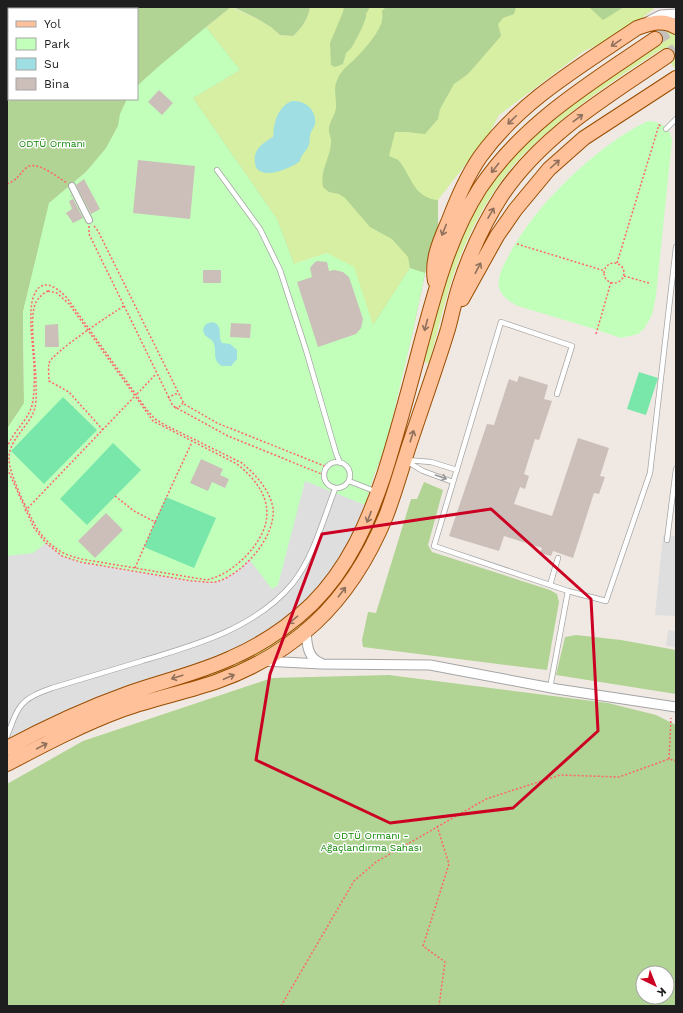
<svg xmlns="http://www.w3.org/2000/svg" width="683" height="1013" viewBox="0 0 683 1013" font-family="'Work Sans',sans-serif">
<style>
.grass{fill:#d6efa3}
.forest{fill:#b1d393;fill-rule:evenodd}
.park{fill:#c1ffbb}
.pitch{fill:#79e7aa}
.parking{fill:#dedede}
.water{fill:#9fdee2}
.building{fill:#ccbeb9}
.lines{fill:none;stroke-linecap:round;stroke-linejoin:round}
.primary-tunnel{stroke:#c6c0bc;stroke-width:14;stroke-dasharray:14 7;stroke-linecap:butt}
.service-casing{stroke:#a5a5a5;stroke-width:6}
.pedestrian-casing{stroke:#a5a5a5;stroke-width:8}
.minor-casing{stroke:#a5a5a5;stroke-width:11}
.primary-casing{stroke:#984c00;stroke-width:16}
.path{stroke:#ff656f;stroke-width:1.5;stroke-dasharray:2 2;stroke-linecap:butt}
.service{stroke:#fff;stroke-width:4.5}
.pedestrian{stroke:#fff;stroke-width:6}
.minor{stroke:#fff;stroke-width:9}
.primary{stroke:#ffc199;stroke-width:14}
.oneway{stroke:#8e705c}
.oneway2{stroke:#9a9a9a}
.marked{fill:none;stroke:#cc0023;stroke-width:3;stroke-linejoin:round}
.labels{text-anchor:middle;stroke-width:3;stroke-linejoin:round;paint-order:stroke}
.park-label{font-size:10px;fill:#0c8701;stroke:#fff}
</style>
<rect width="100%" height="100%" fill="#f0e9e3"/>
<path class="grass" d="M231 7 256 18 271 27 280 35 293 36C302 28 308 19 310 7H656L622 34 584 51 499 115 489 134 438 200V231L425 273 410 268 373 325 327 253 294 264 277 219 193 98 240 70 206 27Z
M655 29H664L674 34 676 33V66L674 68 662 49C621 75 581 102 544 135 533 145 522 155 512 167 493 190 476 219 464 247 448 284 440 324 429 363L424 362C433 328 440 293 452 260 466 224 486 188 512 159 552 112 608 79 659 44L651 32Z
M395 461 398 463 374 530 340 588 294 635 247 662 7 757V753L41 735 281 636Z"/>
<path class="forest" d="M7 7H231L206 27 240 70 193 98 277 219 294 264 373 325 410 268 408 257 392 239 370 227 345 198 339 194 329 192 323 187C320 169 330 159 331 143 332 138 328 133 329 128 330 120 337 113 336 105 336 94 333 88 338 78 341 71 348 65 354 60 362 52 381 31 382 20 383 17 382 14 382 11L386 7H516L514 14 503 18 498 24 501 36 468 74 454 84 440 109 438 119 425 134 407 132H395L389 156C393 158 398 159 400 162 412 178 414 198 438 200V231L427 264 412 335 382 455 373 477 365 504 11 443 118 126 107 148 99 158 86 172 50 203 23 312 24 404 7 429ZM9 9H137V99H9Z
M233 7H310C308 19 302 28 293 36L280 35 271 27 256 18Z
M344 7H370L366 14V17L362 28 352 47 346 53 343 64 335 67 331 65 330 43 343 12Z
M589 7H624L603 20Z
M424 482 443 490 428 545 432 552 550 590 557 594 559 602 547 670 363 647 362 640 368 612 376 613 411 499H417Z
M576 635 621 640 676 650V694L556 675 565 637Z
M389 675 608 703 656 715 676 725V1006H7V784L83 741 272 678ZM643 973H667V997H643Z"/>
<path class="park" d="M206 27 240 70 193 98 277 219 294 264 327 253 354 267 373 325 410 268 425 273 412 335 390 428 382 455 373 477 352 552 7 748V429L24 403 23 312 49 203 86 172 106 148 118 126 120 114 127 99H137V86L158 67Z
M648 121C661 122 669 126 672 140L656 296 652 315 644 329 638 334 621 338 591 328 518 306C511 303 500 295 499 287 497 276 504 265 509 255 536 204 596 146 648 121Z"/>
<path class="pitch" d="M639 372 658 378 646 415 627 409Z
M63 397 97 430 44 484 11 451Z
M113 443 141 470 87 525 60 499Z
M166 497 216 518 194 568 144 547Z"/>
<path class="parking" d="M305 481 373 508 352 552 275 634 7 748V556L33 553 46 543 62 556 80 562 192 581 210 582 219 581 227 577 241 568 249 559 272 589 278 585Z
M663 535 676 536V616L655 615Z
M668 630 676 631V647L666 646Z"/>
<path class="water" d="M292 101C305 100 317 110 315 124 314 128 310 132 310 136 309 139 310 142 309 145 307 151 301 154 300 161 293 167 272 176 262 172 258 171 255 167 255 163 253 149 262 144 273 137 274 134 273 131 274 127 276 116 281 105 292 101Z
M212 322C224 325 217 335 222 343L230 344 237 350V359L231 366H222C211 360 218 351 213 342 211 338 206 338 204 333 202 330 204 327 206 324Z"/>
<path class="building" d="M159 90 173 103 162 115 148 102Z
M138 160 195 166 190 219 133 213Z
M84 179 100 209 91 214 76 185Z
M70 195H71L83 218 73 223 66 213 72 209 69 201 73 199Z
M317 261 327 262 329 271 335 270 343 272 349 277 363 319 361 328 356 334 318 347 297 282 312 277 310 268 314 263Z
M203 270H221V283H203Z
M231 323 251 324 250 338 230 337Z
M58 324 59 347H45V325Z
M519 376 548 385 544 399 552 401 539 440 535 439 524 474 529 476 525 489 520 487 514 504 552 516 578 438 609 448 600 476 605 477 599 494 594 493 573 558 553 551 551 556 540 553 542 548 504 536 499 551 449 536 487 424 494 425 509 379 517 382Z
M201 459 223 469 220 475 229 479 225 488 212 482 208 491 190 483Z
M106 513 123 530 95 558 78 541Z"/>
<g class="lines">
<path class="primary-tunnel" d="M655 39 676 26
M667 56 676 50"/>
<g class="service-casing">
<path id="service" d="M666 129 676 119
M217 170 260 229 280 270 306 350 336 453 340 463
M557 394 572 346 501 322 434 546 568 591
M406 460 431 462 457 470
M406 461 423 471 453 482
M324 475a13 13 0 1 1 26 0a13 13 0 1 1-26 0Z
M349 481 377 492
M667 540 676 469
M550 585 558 558
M550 688 568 591 606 601 650 473 676 247
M7 736C11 727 14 715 20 707 27 697 41 692 52 688 82 679 112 670 142 661 196 645 256 628 293 583 314 556 323 520 335 489"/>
</g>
<g class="pedestrian-casing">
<path id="pedestrian" d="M72 186 89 220"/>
</g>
<g class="minor-casing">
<path id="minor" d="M649 21 661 15 676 14
M306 631C307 643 307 658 321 663
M263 661 322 664 430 665 557 689 676 707"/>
</g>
<g class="primary-casing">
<path id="primary" d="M435 281C431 259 441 239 449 220 457 199 467 176 480 157 520 101 581 66 637 28 651 23 663 19 676 27
M462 299 497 236 515 210 549 169 584 138 676 78
M7 748C46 727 87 708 129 693 163 681 199 673 231 658 261 645 288 627 312 604 348 568 368 523 384 475 397 434 408 393 419 351 434 295 448 238 480 188 524 122 592 82 655 39
M7 764C45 744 83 724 124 709 155 698 187 692 218 681 254 668 287 649 315 623 346 594 370 555 386 516 396 490 403 463 412 437 424 401 437 365 448 329 452 314 455 299 460 284 470 253 484 223 502 195 543 134 607 97 667 56"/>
</g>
<path class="path" d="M7 184C19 179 18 175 26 168 35 159 57 177 67 183
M89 226V234L173 406 228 436 324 475
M94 226 98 231 184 404 217 423 327 467
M517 244 605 271
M617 263 659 125 661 126
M604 273a10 10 0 1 1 20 0a10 10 0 1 1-20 0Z
M624 276 649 283
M48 291 57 293 69 304 153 421 237 464C272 492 278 522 246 556 235 567 223 576 207 580L81 559C60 554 48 545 36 527 28 512 9 474 9 459 8 441 28 427 34 411 37 402 36 392 36 383 36 363 29 322 35 304 38 298 42 294 48 291Z
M596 334 611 282
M137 394 156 374
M168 398 175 394H179
M175 408 179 407 183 403
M103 430 69 392 49 381C49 376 48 368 49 363 53 352 111 314 124 306
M7 448C13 430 31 419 33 400 36 377 33 352 31 329 31 319 30 308 33 298 40 276 56 286 67 298L147 410 155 419 165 425 242 463C255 474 270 490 273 508 276 536 245 572 219 581 211 584 201 581 192 581L80 562 62 556 46 543 34 528 7 468
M115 496 134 511 155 522 192 442
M25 511 134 397
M135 568 155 522
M669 759 671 718
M437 826 449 864 423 946 445 962 439 1006
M281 1006 354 881 376 862 486 799 560 775 619 777 669 759 676 761"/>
<use href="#service" class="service"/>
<use href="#pedestrian" class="pedestrian"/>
<use href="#minor" class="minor"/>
<use href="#primary" class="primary"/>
</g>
<defs><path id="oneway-shaft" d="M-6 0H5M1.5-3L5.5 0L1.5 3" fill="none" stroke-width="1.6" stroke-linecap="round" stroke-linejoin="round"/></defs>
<g class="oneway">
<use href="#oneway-shaft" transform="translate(616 43) rotate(146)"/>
<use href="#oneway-shaft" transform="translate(578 118) rotate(-37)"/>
<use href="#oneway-shaft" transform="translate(512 120) rotate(135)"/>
<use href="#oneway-shaft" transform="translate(555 164) rotate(-42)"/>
<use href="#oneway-shaft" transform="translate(495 168) rotate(128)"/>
<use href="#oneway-shaft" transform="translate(491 213) rotate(-60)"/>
<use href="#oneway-shaft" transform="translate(444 230) rotate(112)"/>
<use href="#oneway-shaft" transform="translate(478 268) rotate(-62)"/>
<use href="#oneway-shaft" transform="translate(426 325) rotate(105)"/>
<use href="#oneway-shaft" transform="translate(412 436) rotate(-72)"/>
<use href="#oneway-shaft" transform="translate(369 517) rotate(111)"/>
<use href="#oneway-shaft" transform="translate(342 592) rotate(-53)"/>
<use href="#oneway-shaft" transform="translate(293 620) rotate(140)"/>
<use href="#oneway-shaft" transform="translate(177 677) rotate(162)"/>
<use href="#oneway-shaft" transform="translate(229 677) rotate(-23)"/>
<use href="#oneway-shaft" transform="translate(42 746) rotate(-28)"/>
</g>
<use class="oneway2" href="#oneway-shaft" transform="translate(441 477) rotate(19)"/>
<path class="marked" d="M491 509 591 599 598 731 513 808 390 823 256 760 270 674 322 534Z"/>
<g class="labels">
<g class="park-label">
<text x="52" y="147">ODTÜ Ormanı</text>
<text x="371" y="839">ODTÜ Ormanı -<tspan x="371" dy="12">Ağaçlandırma Sahası</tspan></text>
</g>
</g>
<rect width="683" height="1013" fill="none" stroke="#1e1e1e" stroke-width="16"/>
<rect x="8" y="8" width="130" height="92" fill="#ffffff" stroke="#a5a5a5"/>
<rect x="16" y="21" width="20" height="6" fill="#ffc199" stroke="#a5a5a5"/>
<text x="44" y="28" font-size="12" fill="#1e1e1e">Yol</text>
<rect x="16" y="38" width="20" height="12" fill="#c1ffbb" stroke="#a5a5a5"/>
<text x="44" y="48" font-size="12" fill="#1e1e1e">Park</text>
<rect x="16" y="58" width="20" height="12" fill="#9fdee2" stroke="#a5a5a5"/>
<text x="44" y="68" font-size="12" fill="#1e1e1e">Su</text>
<rect x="16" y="78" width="20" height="12" fill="#ccbeb9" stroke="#a5a5a5"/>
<text x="44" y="88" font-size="12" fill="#1e1e1e">Bina</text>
<g transform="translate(655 985) rotate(137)"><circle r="19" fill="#ffffff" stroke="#a5a5a5"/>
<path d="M0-3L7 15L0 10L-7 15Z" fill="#cc0023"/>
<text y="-6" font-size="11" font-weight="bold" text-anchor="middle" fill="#1e1e1e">K</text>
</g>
</svg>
